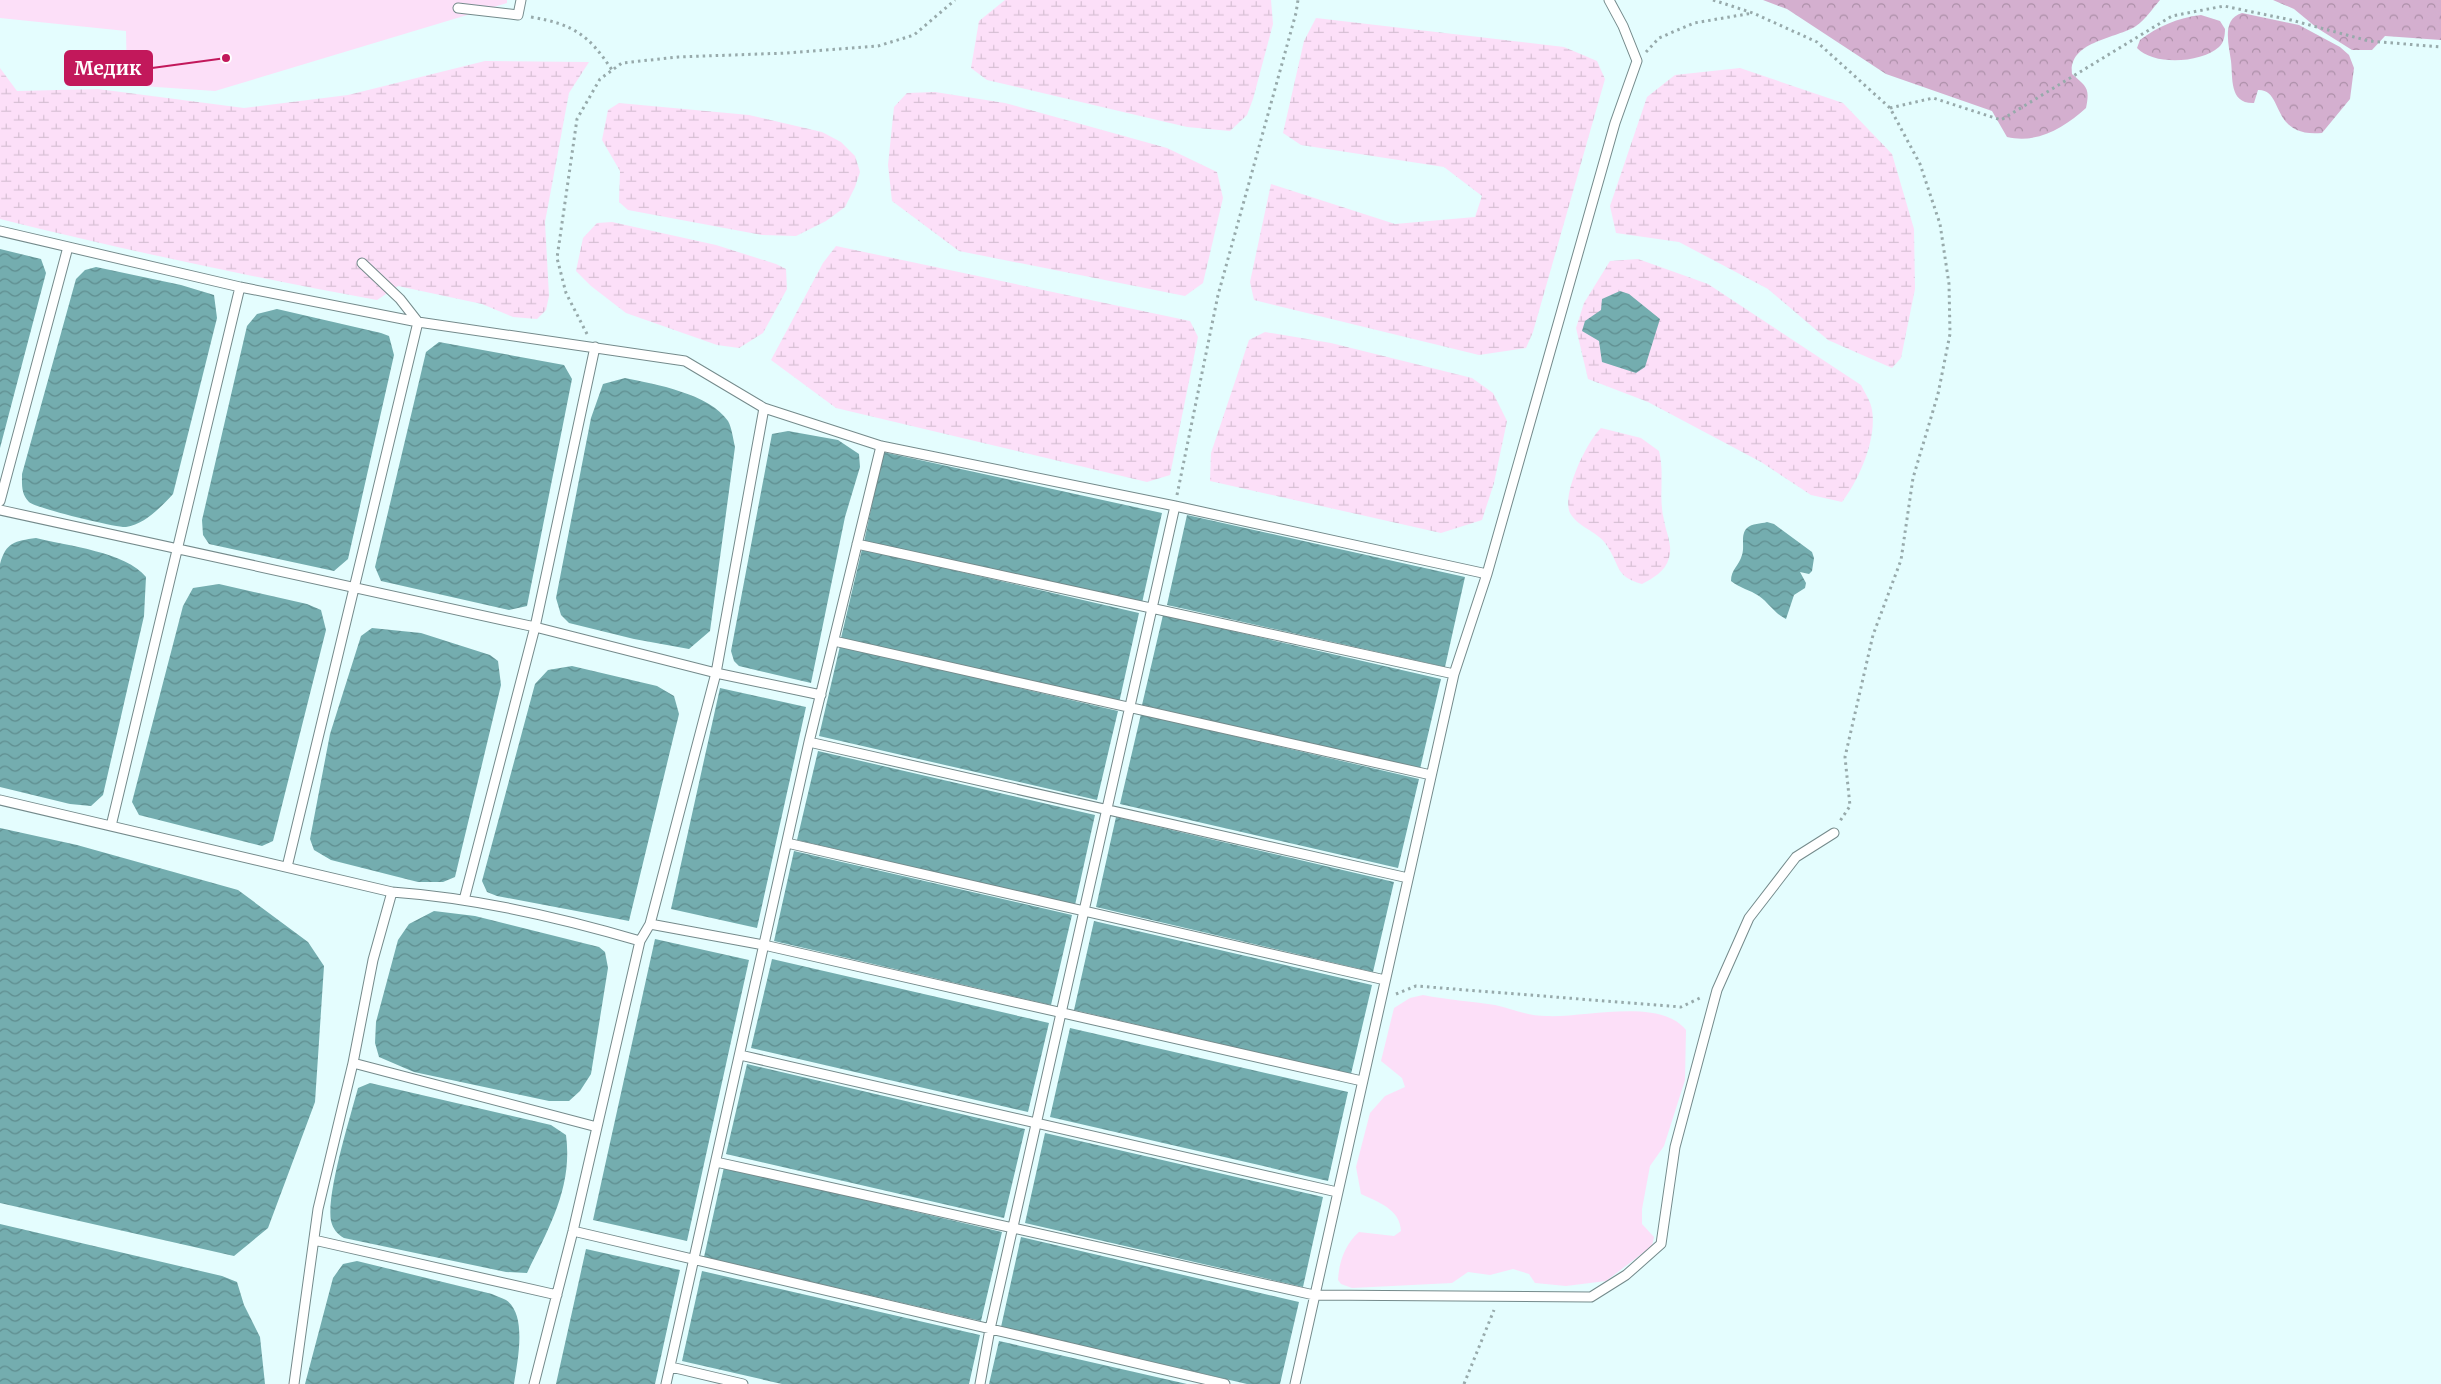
<svg xmlns="http://www.w3.org/2000/svg" width="2441" height="1384" viewBox="0 0 2441 1384" font-family="Merriweather,serif">
<style>
.green{fill:#fcdff8}
.forest{fill:url(#forest-crowns)}
.wetland{fill:url(#wetland-marsh)}
.water{fill:url(#water-waves)}
.lines{fill:none;stroke-linecap:round;stroke-linejoin:round}
.lane-casing{stroke:#748a8b;stroke-width:11}
.path{stroke:#97aaab;stroke-width:3;stroke-dasharray:2.5 4;stroke-linecap:butt}
.lane{stroke:#fff;stroke-width:9}
.leader{fill:none;stroke:#c2185b;stroke-width:2}
.callout-dot{fill:#c2185b;stroke:#fff;stroke-width:2}
.callout{fill:#c2185b;stroke:#c2185b;stroke-width:2}
.callout-label{font-size:19px;text-anchor:middle;font-weight:bold;fill:#fff}
</style>
<defs>
<pattern id="forest-crowns" width="20" height="18" patternUnits="userSpaceOnUse" patternTransform="scale(1.25)"><rect width="20" height="18" fill="#d4afcf"/><path d="M2 6a3 3 0 1 1 6 0M12 15a3 3 0 1 1 6 0" fill="none" stroke="#ac8fa8"/></pattern>
<pattern id="wetland-marsh" width="20" height="14" patternUnits="userSpaceOnUse" patternTransform="scale(1.25)"><rect width="20" height="14" fill="#fcdff8"/><path d="M1 5h8M5 5V1M11 12h8M15 12V8" fill="none" stroke="#d8c0d5"/></pattern>
<pattern id="water-waves" width="16" height="10" patternUnits="userSpaceOnUse" patternTransform="scale(1.25)"><rect width="16" height="10" fill="#74adaf"/><path d="M0 5q4-4 8 0t8 0" fill="none" stroke="#5f8d8f"/></pattern>
</defs>
<rect width="100%" height="100%" fill="#e4fdfe"/>
<path class="green" d="M0 0H507V3L215 91 127 85 126 31 0 18Z
M1423 995C1447 1000 1471 1001 1495 1005 1513 1009 1527 1016 1547 1016 1584 1018 1660 997 1686 1030L1685 1080 1664 1146 1650 1166 1642 1209V1224L1654 1237 1652 1246 1606 1281 1566 1286 1535 1283 1529 1274 1513 1269 1490 1275 1468 1272 1452 1283 1352 1288 1341 1284 1338 1280C1339 1262 1345 1244 1359 1232L1394 1236 1401 1231C1400 1209 1378 1202 1361 1194L1356 1167 1370 1113 1385 1096 1405 1087 1402 1078 1381 1061 1394 1008 1410 998Z"/>
<path class="forest" d="M1763 0H2160C2153 8 2145 20 2136 26 2116 39 2068 41 2072 74 2087 87 2090 88 2086 108 2064 128 2037 144 2007 137L1992 111 1886 74 1787 9Z
M2273 0H2441V40L2385 36 2372 50H2352L2317 28 2294 9Z
M2242 13 2299 25 2340 47 2349 55 2354 68 2350 99 2322 133C2269 138 2285 89 2258 90L2254 103C2229 104 2233 78 2231 61 2229 45 2221 19 2242 13Z
M2201 15 2220 21 2225 29C2225 35 2224 43 2219 47 2201 63 2154 66 2137 48L2140 40C2159 26 2177 18 2201 15Z"/>
<path class="wetland" d="M1005 0H1271L1273 24 1253 99 1247 115 1230 131 1187 127 987 80 971 68 979 21Z
M1316 18 1564 47 1597 61 1605 79 1533 332 1526 348 1479 355 1254 300 1250 282 1271 184 1395 224 1475 217 1482 196 1444 167 1301 145 1283 133 1304 41Z
M485 61 589 62 569 93 545 222 549 296 546 310 537 319 513 317 482 304 398 286 377 300C251 277 125 250 0 219V68L17 91 98 89 244 108 348 95Z
M1740 68 1843 103 1892 154 1914 229 1915 289 1901 358 1892 368 1828 340 1768 289 1679 242 1616 233 1610 206 1647 97 1675 75Z
M935 92 1005 103 1167 148 1217 172 1223 198 1203 283 1185 296 959 251 892 201 888 165 894 107 907 93Z
M619 103 749 115 822 132 841 142 855 156 860 172 855 187 845 207 826 221 796 236 762 235 628 210 619 202 620 171 602 140 608 110Z
M612 222 716 245 776 264 786 269 787 289 763 333 739 348 717 345 626 313 591 286 576 271 583 238 597 223Z
M836 246 1190 321 1198 337 1170 475 1147 482 836 408 771 360 823 263Z
M1638 259 1708 284 1861 385C1865 393 1871 402 1872 410 1877 439 1859 480 1842 502L1811 495 1761 462 1648 402 1588 379 1576 328 1584 303 1610 261Z
M1265 332 1331 343 1472 378 1493 393 1507 421 1494 483 1482 520 1441 533 1210 481 1211 453 1249 340Z
M1601 428 1641 438 1659 451C1665 474 1658 497 1664 520 1666 533 1673 545 1669 558 1665 572 1653 578 1642 584 1613 576 1621 564 1605 543 1596 531 1578 527 1570 513 1561 495 1587 441 1601 428Z"/>
<path class="water" d="M0 249 41 259 46 273 0 448Z
M96 267 181 285 214 295 217 318 173 494C161 507 145 524 126 527 117 528 35 508 29 502 21 494 22 485 22 474L76 279 85 270Z
M1620 291 1629 294 1660 319 1645 367 1636 373 1602 362 1599 341 1582 331 1585 321 1601 310 1602 299Z
M277 309 381 333 389 336 394 355 348 559 334 571 209 544 203 535 202 520 247 326 257 314Z
M439 342 564 365 572 379 527 606 509 610 381 581 375 567 426 352Z
M625 378C655 384 710 394 728 421 732 428 733 439 735 447L710 631 689 649 634 639 569 623 561 615 556 598 591 418 603 384Z
M788 431 838 440 859 454 860 467 845 517 811 683 739 666 734 661 731 651 772 434Z
M883 452 1162 513 1142 603 864 542Z
M1187 515 1465 577 1445 667 1167 605Z
M1767 522 1774 524 1812 552 1814 558 1812 571 1809 574 1800 572 1806 583 1805 588 1794 595 1786 619C1775 614 1769 603 1759 596 1750 590 1740 588 1731 581 1731 569 1739 566 1742 555 1745 546 1740 535 1747 528 1752 523 1761 524 1767 522Z
M36 538C68 546 126 552 146 577L144 616 103 795 91 806 70 804 0 787V564C6 542 15 541 36 538Z
M862 549 1139 613 1119 703 841 638Z
M219 584 307 604 321 610 326 630 273 841 262 846 139 815 132 802 183 606 193 588Z
M1163 615 1441 679 1420 769 1142 705Z
M372 628 421 633 490 655 498 661 501 685 455 877 443 882H418L331 860 314 850 310 839 330 734 361 636Z
M840 646 1118 711 1097 800 819 736Z
M572 666 657 686 674 696 679 714 629 921 497 896 487 892 482 881 535 684 548 670Z
M720 688 806 707 757 928 671 909Z
M1141 714 1419 779 1398 868 1120 804Z
M818 751 1095 815 1075 905 797 840Z
M1116 817 1394 882 1373 972 1096 907Z
M0 828 77 845 238 890 308 942 324 966 315 1102 268 1228 234 1256 0 1203Z
M794 851 1072 915 1051 1005 774 941Z
M434 911 475 916 599 947 605 952 608 968 591 1074 580 1091 569 1101H549L414 1072 379 1057 375 1043 376 1022 398 940 409 924Z
M1094 921 1372 985 1351 1074 1074 1010Z
M655 939 749 960 687 1241 593 1220Z
M772 959 1049 1023 1028 1112 751 1048Z
M1070 1028 1348 1092 1328 1181 1050 1117Z
M747 1064 1025 1129 1004 1218 726 1154Z
M370 1083 551 1125 566 1135C573 1187 549 1228 527 1273L506 1272 344 1238C337 1234 333 1229 331 1221 326 1194 350 1118 358 1088Z
M1045 1133 1323 1197 1303 1287 1025 1223Z
M724 1167 1002 1232 981 1321 704 1257Z
M0 1224 222 1276 237 1282 244 1305 260 1337 265 1384H0Z
M1021 1237 1299 1302 1280 1384H1247L1001 1327Z
M586 1249 680 1270 655 1384H556Z
M357 1261 492 1294C496 1296 502 1298 506 1300 528 1315 517 1363 514 1384H305L333 1278 343 1264Z
M702 1271 980 1335 969 1384H782L682 1361Z
M999 1341 1187 1384H989Z"/>
<g class="lines">
<g class="lane-casing">
<path id="lane" d="M458 8 518 15 521 0
M0 231 240 287 418 322 685 361 764 408 881 446 1175 506 1487 574 1454 674 1295 1384
M0 501 68 247
M0 510 535 627 716 673 821 695
M857 544 1454 674
M1487 574 1615 123 1637 61 1623 26 1609 0
M834 641 1431 775
M809 742 1408 878
M0 800 392 892
M111 826 240 287
M787 843 1385 980
M287 867 418 322 400 299 362 263
M464 900 535 627 595 347
M650 924 764 945 1362 1081
M740 1055 1337 1192
M353 1063 597 1127
M716 1162 1314 1295 1591 1297 1626 1275 1661 1244 1675 1147 1717 990 1749 918 1796 857 1834 833
M573 1231 1225 1384
M314 1240 557 1295
M671 1367 743 1384
M294 1384 318 1209 353 1063 373 960 392 892C476 898 559 917 640 941
M534 1384 573 1231 640 941 650 924 716 673 764 408
M666 1384 809 742 881 446
M980 1384 990 1329 1175 506"/>
</g>
<path class="path" d="M1713 0 1753 13 1817 42 1890 108 1920 164 1940 224 1949 284 1950 334 1938 394 1913 478 1901 560 1873 635 1845 757 1850 806 1840 821
M531 17C573 24 589 35 612 70
M1646 52 1659 38 1694 23 1753 13
M1890 108 1933 98 2001 120 2172 16 2224 6 2291 20 2369 41 2441 47
M587 334 566 293 557 258 577 119 600 79 622 63 678 57 787 53 878 46 914 35 955 0
M1177 495 1218 295 1296 13 1298 0
M1396 994 1416 986 1681 1007 1700 998
M1464 1384 1494 1310"/>
<use href="#lane" class="lane"/>
</g>
<path class="leader" d="M226 58L152 68"/>
<circle class="callout-dot" cx="226" cy="58" r="5"/>
<rect class="callout" x="65" y="51" width="87" height="34" rx="5"/>
<g class="callout-label">
<text x="108" y="75">Медик</text>
</g>
</svg>
